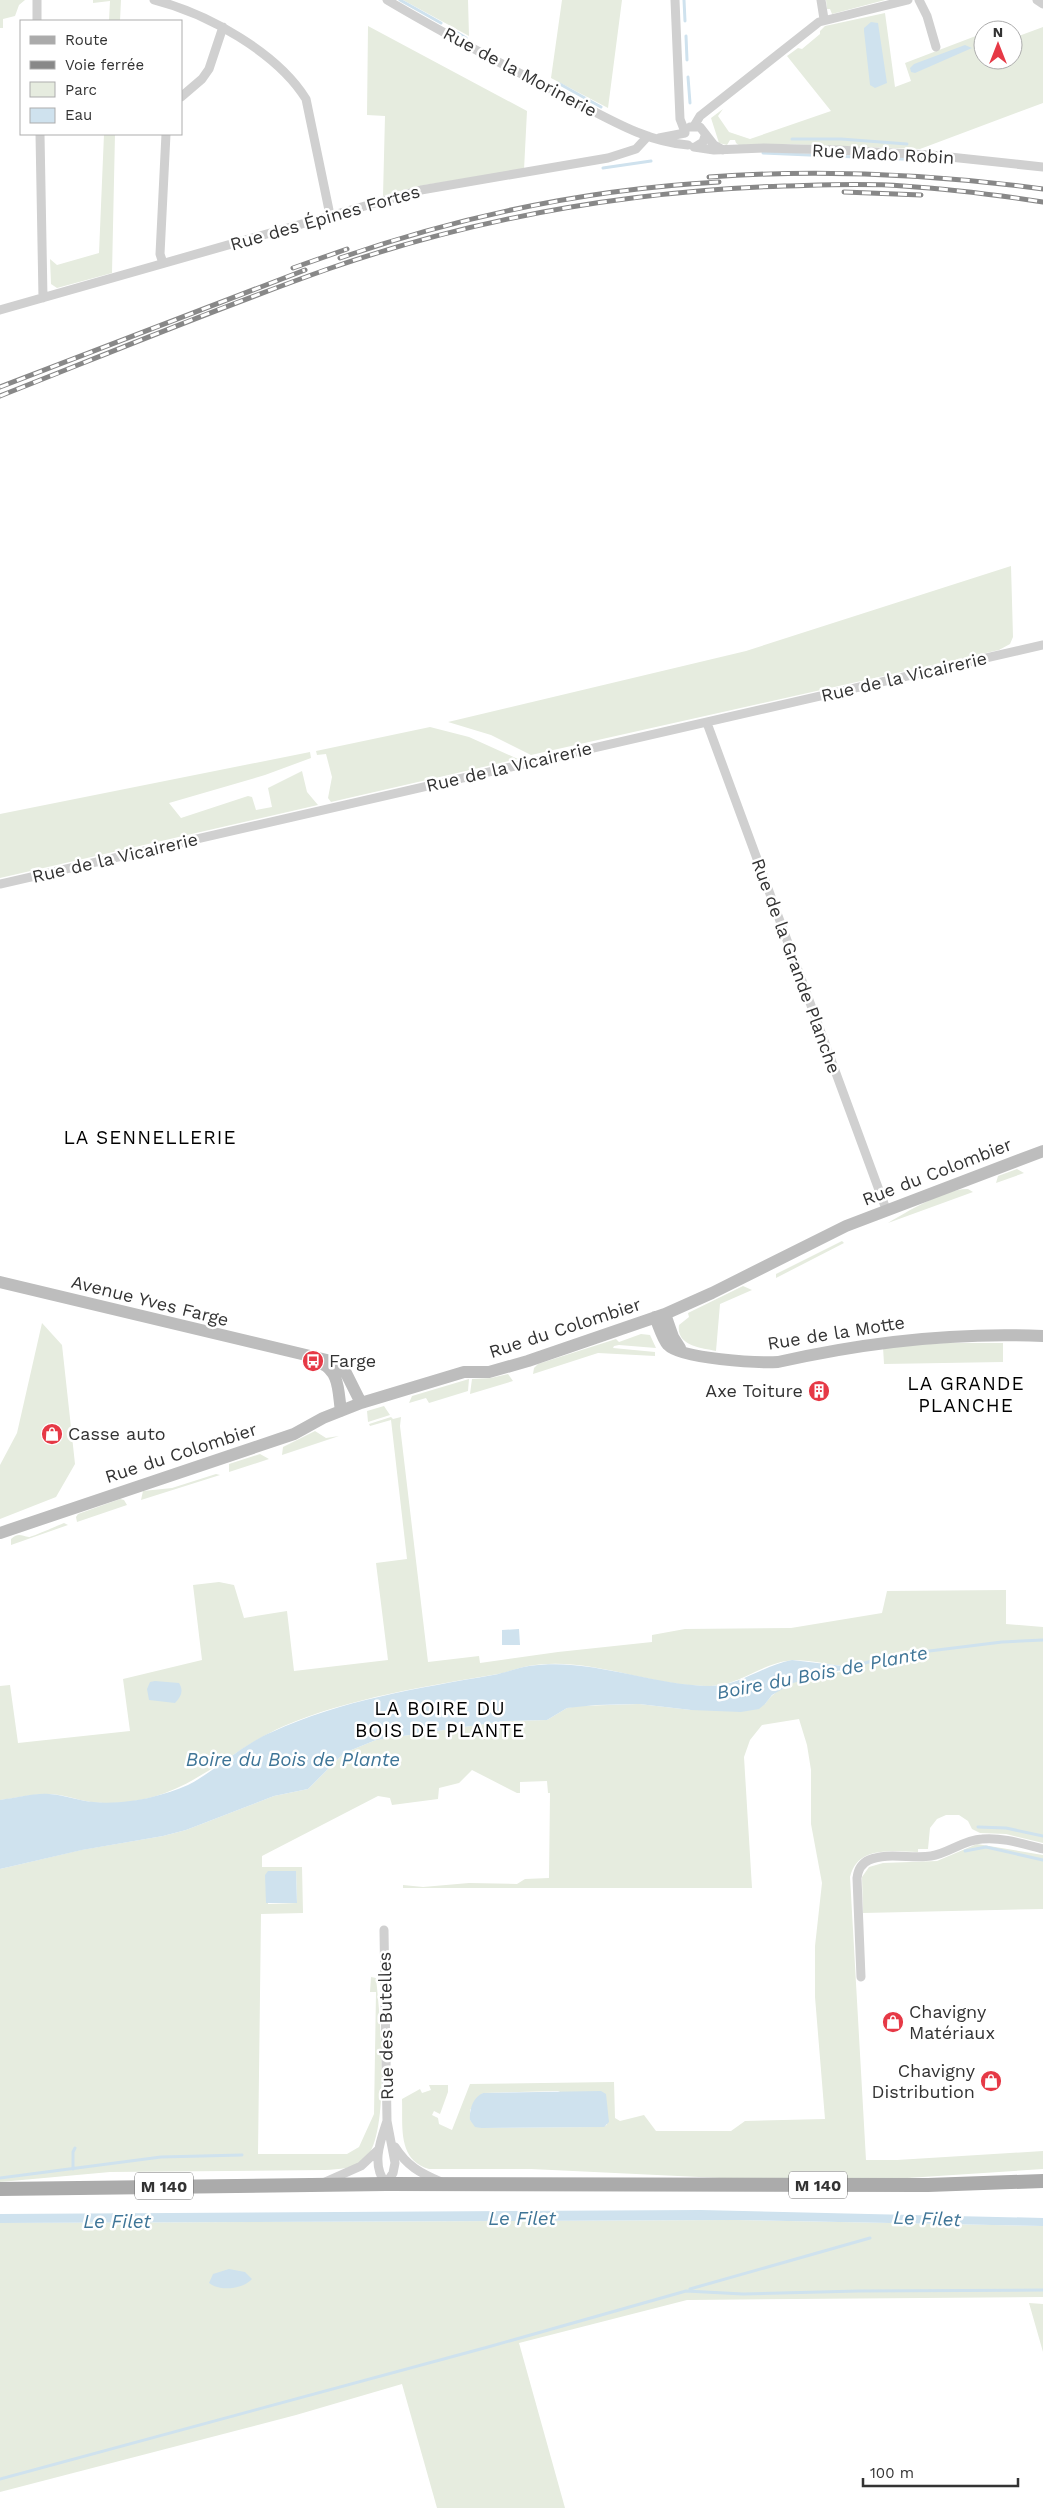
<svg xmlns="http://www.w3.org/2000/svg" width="1043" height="2508" viewBox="0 0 1043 2508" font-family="'Work Sans',sans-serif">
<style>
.green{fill:#e6ecdf;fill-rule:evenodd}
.water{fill:#cfe2ee}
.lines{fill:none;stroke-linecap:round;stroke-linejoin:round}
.stream{stroke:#cfe2ee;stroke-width:3}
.street{stroke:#d0d0d0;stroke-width:9}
.secondary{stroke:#bdbdbd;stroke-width:12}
.primary{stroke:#ababab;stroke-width:14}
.rail-casing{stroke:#888;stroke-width:5}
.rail{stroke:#fff;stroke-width:3;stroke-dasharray:9;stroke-linecap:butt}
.labels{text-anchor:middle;stroke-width:5;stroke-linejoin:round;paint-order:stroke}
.shield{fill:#fff;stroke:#707070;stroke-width:1}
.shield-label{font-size:16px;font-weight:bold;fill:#333}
.street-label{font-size:18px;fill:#333;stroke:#fff}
.poi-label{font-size:18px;fill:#333;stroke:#fff;text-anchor:start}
.neighbourhood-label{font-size:19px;letter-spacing:1px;fill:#000;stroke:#fff}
.water-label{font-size:19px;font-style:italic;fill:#3f7597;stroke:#fff}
</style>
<rect width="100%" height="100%" fill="#fff"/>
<path class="green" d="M0 0H25L19 5 15 16 3 19V28H0Z
M93 0H121L120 21H109L110 1 93 3Z
M403 0H468L469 36Z
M562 0H622L608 108 551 78Z
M826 0H885L832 14 830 9H827Z
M885 13 895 87 911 81 905 63 981 34 983 60H1013V38L1043 27V103L920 149 787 144 740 146 736 143 735 140H730L727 145 719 143 711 118 723 109 718 116 729 132 750 139 831 111 787 56 798 48 802 49 820 34V31L825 26Z
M368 26 527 111 524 170 424 185 383 196 385 116 367 115Z
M104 134H115L112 273 57 288 51 284 50 259 57 265 99 253Z
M1011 566 1013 637 1010 644 999 650 531 755 491 735 448 722 746 651Z
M430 727 469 737 518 759 331 802 328 798 332 777 326 754 317 755 316 751Z
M310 752 311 758 265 775 169 803 181 818 248 796 252 797 256 810 272 807 268 788 302 771 307 792 318 805 0 878V814Z
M1017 1169 1024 1173 996 1183 998 1176Z
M968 1189 973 1192 888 1223C906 1212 947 1188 968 1189Z
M842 1241 844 1243 776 1278V1274Z
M743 1286 752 1290 720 1304 716 1351C701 1348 676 1346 679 1325L689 1317 688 1313Z
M42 1323 62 1345 75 1464 56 1497 0 1519V1465L17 1433Z
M641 1334 650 1335 656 1348 619 1345 614 1346 613 1348 655 1352V1356L598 1353 533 1374 534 1368 538 1364 616 1339 619 1342Z
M946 1343H1003V1362L884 1364 883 1347Z
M508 1374 513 1381 470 1394 472 1379 491 1378Z
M469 1379 468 1391 429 1403 426 1398 409 1403 412 1396Z
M384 1406 390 1415 368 1422 367 1411Z
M391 1417 393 1419 401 1417 400 1426 428 1662 479 1656 480 1663 558 1652 652 1642V1635L685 1629 791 1628 882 1613 887 1591 1006 1590V1624L1043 1627V1843L1006 1834 980 1833 972 1829 968 1821 959 1815H946L937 1819 930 1828 928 1849H918V1852C892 1852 858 1845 850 1877L866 2160H897L1043 2151V2169L892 2179 720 2178 531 2169H429C397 2160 403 2126 402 2099L420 2089 422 2093 431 2090 429 2085H448V2092L440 2114 434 2111 432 2115 438 2118 439 2124 452 2130 470 2084 614 2082 615 2118 620 2121 644 2115 656 2131H731L745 2121 825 2119 815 1997V1946L822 1883 811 1824V1770L807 1745 799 1719 762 1725 750 1740 744 1757 752 1888H403V1885L423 1887 469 1883 517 1884 525 1879 549 1878 550 1793H548L547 1781 520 1782V1793H517L472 1770 459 1783 439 1788 438 1799 392 1805 390 1798 378 1796 262 1856V1867H302L303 1913 261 1914 258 2154H347L359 2147 374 2114 376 1992H370L371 1977 376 1978C380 2014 391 2134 365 2159 354 2169 339 2169 325 2170L110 2172 0 2182V1869L81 1850 163 1836 186 1830 274 1796 308 1789 344 1753 376 1740 505 1721 547 1720 567 1708 578 1706 639 1704 691 1710 765 1704C781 1681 814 1674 841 1672L843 1666C823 1664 800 1657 781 1662 757 1668 737 1685 711 1686 649 1687 590 1655 528 1666 518 1668 508 1672 498 1674 428 1686 349 1698 284 1726 238 1746 202 1783 153 1797 135 1802 109 1805 91 1802 77 1800 63 1794 48 1794 32 1794 16 1798 0 1800V1686L10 1685 18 1743 130 1731 123 1679 202 1660 193 1585 219 1582 234 1585 244 1618 287 1611 294 1671 388 1660 376 1563 407 1559 391 1420 370 1426 369 1424ZM268 1871H296L297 1903 268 1904ZM558 2091 607 2113V2125L600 2127 481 2128 470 2120V2110L483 2093Z
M315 1431 326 1438 339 1436 282 1455 283 1447Z
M260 1454 269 1459 229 1472V1464Z
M216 1474 220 1475 141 1500 143 1491 172 1488Z
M120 1499 124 1500 127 1505 77 1522 76 1517 78 1514Z
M64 1523 68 1525 11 1545V1539C19 1532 21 1536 29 1537 32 1537 59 1525 64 1523Z
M977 1844 1043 1855V1909L863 1913 862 1877 869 1867 883 1863 937 1861Z
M735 2220 1043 2226V2297L687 2300 519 2343 565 2508H437L402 2384 296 2415 0 2492V2223Z
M1029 2303 1043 2304V2352Z"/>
<path class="water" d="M871 22 878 23 887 83 875 88 870 85 864 31V28Z
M965 45 972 48 915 73 911 72 910 68 914 64Z
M519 1629 520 1645H502V1630Z
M792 1660 843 1666 845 1669 793 1683 772 1695 765 1704 759 1709 741 1712 691 1710 639 1704 596 1705 567 1708 547 1720 505 1721 376 1740 344 1753 308 1789 274 1796 186 1830 163 1836 82 1850 0 1869V1800C16 1798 33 1793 49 1794 65 1795 79 1801 94 1802 111 1804 136 1801 152 1797 164 1794 177 1790 188 1785 217 1770 241 1745 272 1732 341 1700 419 1688 493 1675 505 1673 517 1668 529 1666 591 1657 648 1685 710 1686 739 1686 764 1665 792 1660Z
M155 1681 179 1683C184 1691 181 1697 175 1703L149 1700 147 1689 150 1682Z
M268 1871H296L297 1903H266L265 1875Z
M601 2091 606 2094 609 2122 604 2127 481 2128 475 2127 470 2120C469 2110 473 2097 483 2093Z
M701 2210 1043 2218V2226L735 2220 0 2223V2214Z
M229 2269 245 2272 252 2279C243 2289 220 2292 209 2283L213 2274Z"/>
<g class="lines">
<path class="stream" d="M400 0 441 23
M684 0 685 21
M451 29 466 38
M686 36 687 60
M688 77 690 103
M558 83 601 107
M792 139H841L907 144
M763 153 948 161
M603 168 651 161
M841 1670 889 1656 1002 1642 1043 1640
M978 1827 1006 1828 1043 1836
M965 1851 986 1847 1043 1860
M73 2169V2152L75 2148
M0 2178 161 2157 242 2155
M690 2289 870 2238
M0 2479 488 2347 686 2291 743 2294 858 2291 1043 2290"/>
<path class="street" d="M37 0V21
M154 0C206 13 277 52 306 99L330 215
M387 0C446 35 507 67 568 98 606 117 645 142 688 145
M675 0 680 119 685 132
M821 0 824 19
M919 0 927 16 936 47
M1037 0 1043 4
M181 97 202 79 209 69 223 27
M694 126 700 116 819 22 908 0
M690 127H700L714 145 723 150
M40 134 43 298
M659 138 685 133
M694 147 714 150 764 148 838 150 931 155 1043 167
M695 147 703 142 705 136
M163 263 160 254 166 134
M0 310 421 190 608 158 636 149 648 136
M707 723 886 1209
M0 884 1043 645
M384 1930 387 2121 395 2163 393 2173 386 2184C371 2165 380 2142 387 2121
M861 1977 857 1878C858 1870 862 1863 869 1860 887 1852 912 1859 931 1856 949 1853 963 1840 982 1839 1002 1837 1023 1844 1043 1849
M395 2147C407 2166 420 2173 441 2182
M325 2182 361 2166 378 2150"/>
<path class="secondary" d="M0 1282 331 1361 344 1369 361 1403
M665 1314 673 1337 680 1348
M655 1317C659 1326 662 1338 668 1345 681 1359 758 1363 778 1362 866 1342 953 1332 1043 1336
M320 1363C340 1371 338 1392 341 1411
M0 1533 294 1434 323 1418 361 1403 464 1372H489L528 1361 665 1314 712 1293 846 1226 1043 1151"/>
<path class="primary" d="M0 2189 386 2184 928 2185 1043 2181"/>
<g class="rail-casing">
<path id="rail" d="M709 177C821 169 931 174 1043 189
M844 192 921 195
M340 258C461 216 591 189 719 182
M293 268 347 249
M0 387 305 270
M0 396C109 353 218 308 328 269 475 218 629 191 784 186 824 185 864 183 903 186 950 189 997 195 1043 202"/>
</g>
<use href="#rail" class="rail"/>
</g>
<defs>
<g id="bus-disc" transform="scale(1.125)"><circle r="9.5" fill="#e63946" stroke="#fff"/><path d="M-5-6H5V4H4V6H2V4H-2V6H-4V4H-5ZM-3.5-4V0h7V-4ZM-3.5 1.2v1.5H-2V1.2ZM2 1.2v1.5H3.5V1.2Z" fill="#fff"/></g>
<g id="building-disc" transform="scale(1.125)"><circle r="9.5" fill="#e63946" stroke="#fff"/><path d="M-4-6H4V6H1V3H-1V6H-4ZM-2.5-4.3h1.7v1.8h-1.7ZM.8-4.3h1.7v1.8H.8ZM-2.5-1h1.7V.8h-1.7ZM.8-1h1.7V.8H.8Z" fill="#fff"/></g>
<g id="shop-disc" transform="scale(1.125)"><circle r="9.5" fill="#e63946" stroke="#fff"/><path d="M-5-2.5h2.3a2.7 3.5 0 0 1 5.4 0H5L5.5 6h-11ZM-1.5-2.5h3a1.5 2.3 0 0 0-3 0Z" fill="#fff"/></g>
</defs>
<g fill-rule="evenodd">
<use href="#bus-disc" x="313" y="1361"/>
<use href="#building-disc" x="819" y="1391"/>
<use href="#shop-disc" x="52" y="1434"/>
<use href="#shop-disc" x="893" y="2022"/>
<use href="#shop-disc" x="991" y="2081"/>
</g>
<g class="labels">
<g class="shield">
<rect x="789" y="2171.5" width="58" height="27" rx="4"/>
<rect x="135" y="2172.5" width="58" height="27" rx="4"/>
</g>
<g class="shield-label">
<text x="818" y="2191">M 140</text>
<text x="164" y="2192">M 140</text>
</g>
<g class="street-label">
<text transform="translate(520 72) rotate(28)" y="6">Rue de la Morinerie</text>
<text transform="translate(883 154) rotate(3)" y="6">Rue Mado Robin</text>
<text transform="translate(325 218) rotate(-16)" y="6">Rue des Épines Fortes</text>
<text transform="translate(904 677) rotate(-13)" y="6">Rue de la Vicairerie</text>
<text transform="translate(509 767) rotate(-13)" y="6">Rue de la Vicairerie</text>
<text transform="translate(115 858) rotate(-13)" y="6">Rue de la Vicairerie</text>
<text transform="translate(796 966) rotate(70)" y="6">Rue de la Grande Planche</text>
<text transform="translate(937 1172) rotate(-21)" y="6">Rue du Colombier</text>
<text transform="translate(150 1301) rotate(14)" y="6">Avenue Yves Farge</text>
<text transform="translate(565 1328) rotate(-18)" y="6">Rue du Colombier</text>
<text transform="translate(836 1333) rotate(-9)" y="6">Rue de la Motte</text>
<text transform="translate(181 1453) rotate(-18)" y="6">Rue du Colombier</text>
<text transform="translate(386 2026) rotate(-91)" y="6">Rue des Butelles</text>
</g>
<g class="poi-label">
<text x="329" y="1367">Farge</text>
<text x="803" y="1397" text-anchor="end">Axe Toiture</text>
<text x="68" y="1440">Casse auto</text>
<text x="909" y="2018">Chavigny<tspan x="909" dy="21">Matériaux</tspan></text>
<text x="975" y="2077" text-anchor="end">Chavigny<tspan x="975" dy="21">Distribution</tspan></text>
</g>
<g class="neighbourhood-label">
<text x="150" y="1144">LA SENNELLERIE</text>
<text x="966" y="1390">LA GRANDE<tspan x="966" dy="22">PLANCHE</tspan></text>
<text x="440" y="1715">LA BOIRE DU<tspan x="440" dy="22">BOIS DE PLANTE</tspan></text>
</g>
<g class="water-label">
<text transform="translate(822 1672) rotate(-11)" y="7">Boire du Bois de Plante</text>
<text x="293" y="1766">Boire du Bois de Plante</text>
<text x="522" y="2225">Le Filet</text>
<text transform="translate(927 2218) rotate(2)" y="7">Le Filet</text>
<text x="117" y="2228">Le Filet</text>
</g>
</g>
<rect x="20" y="20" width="162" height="115" fill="#ffffff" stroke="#adadad"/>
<rect x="30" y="36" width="25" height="8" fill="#ababab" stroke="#adadad"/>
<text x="65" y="45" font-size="15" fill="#333333">Route</text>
<rect x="30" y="61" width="25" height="8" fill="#888888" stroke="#adadad"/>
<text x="65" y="70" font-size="15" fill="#333333">Voie ferrée</text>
<rect x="30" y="82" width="25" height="15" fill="#e6ecdf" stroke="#adadad"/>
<text x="65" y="95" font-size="15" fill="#333333">Parc</text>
<rect x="30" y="108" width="25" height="15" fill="#cfe2ee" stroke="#adadad"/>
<text x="65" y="120" font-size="15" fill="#333333">Eau</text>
<g transform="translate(998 45)"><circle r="24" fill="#ffffff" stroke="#adadad"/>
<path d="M0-4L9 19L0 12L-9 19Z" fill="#e63946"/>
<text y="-8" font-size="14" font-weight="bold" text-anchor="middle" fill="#333333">N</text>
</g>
<path d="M863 2478v8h155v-8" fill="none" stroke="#333333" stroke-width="2.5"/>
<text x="870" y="2478" font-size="15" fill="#333333" stroke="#ffffff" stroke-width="4" paint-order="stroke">100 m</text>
</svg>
